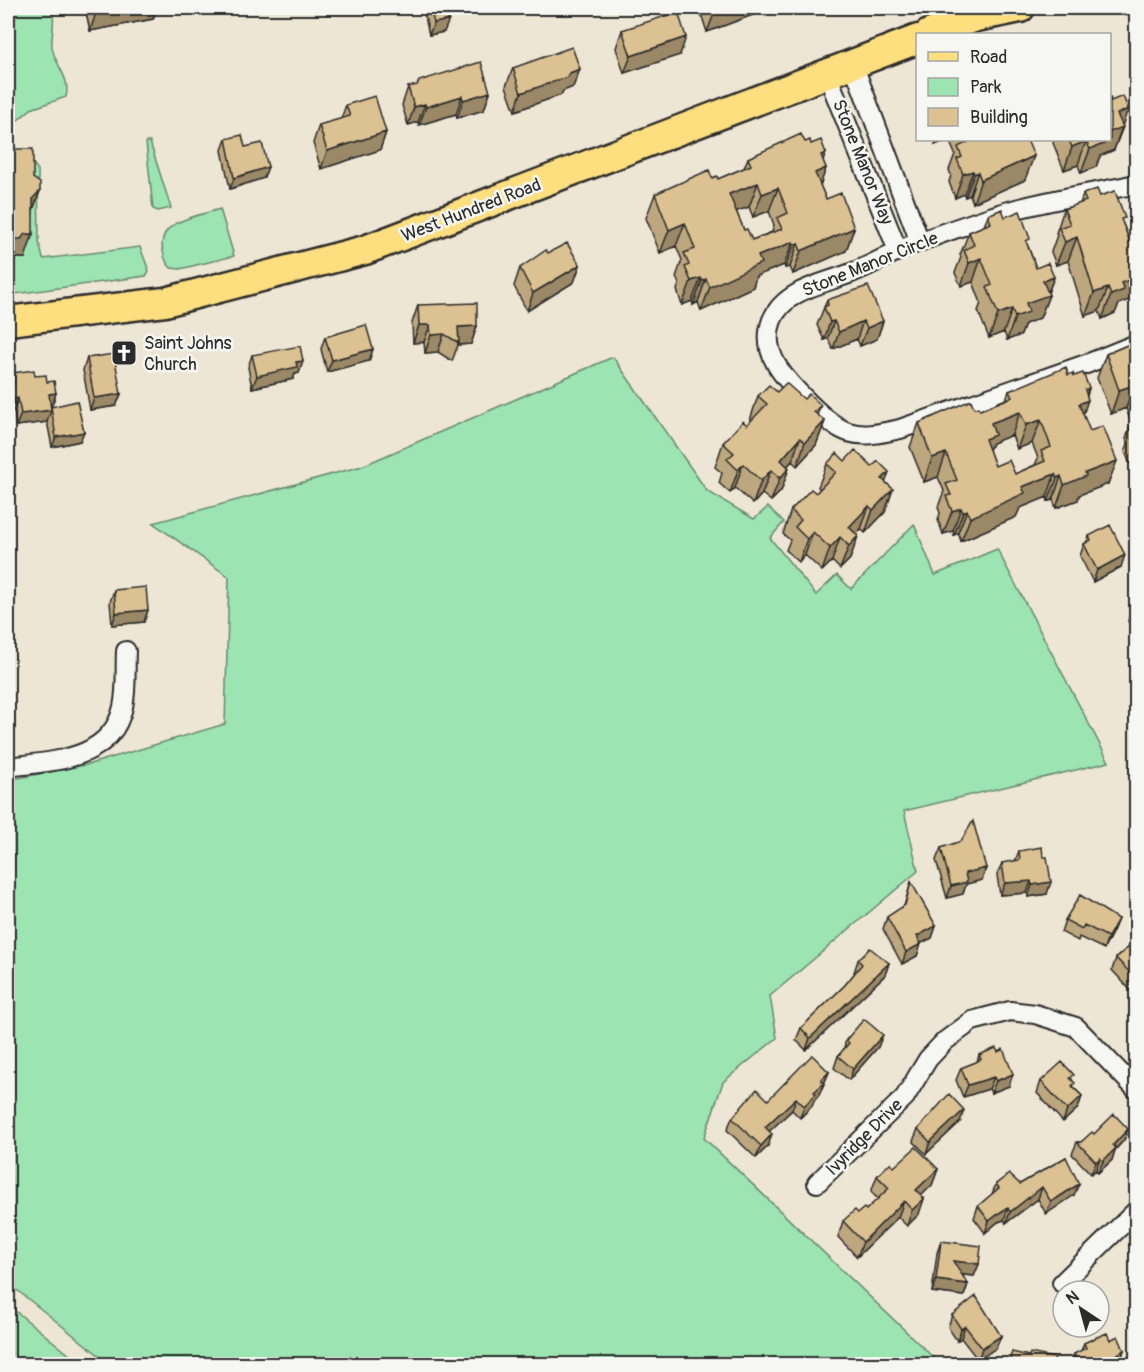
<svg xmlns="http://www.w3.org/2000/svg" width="1144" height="1372" viewBox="0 0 1144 1372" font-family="Pangolin,sans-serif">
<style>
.green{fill:#9ce4b2;stroke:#64886e;stroke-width:1.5}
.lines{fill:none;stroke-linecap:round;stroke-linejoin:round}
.street-casing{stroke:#2b2b2b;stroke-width:22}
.primary-casing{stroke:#2b2b2b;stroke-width:33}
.street{stroke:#f6f6f2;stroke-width:18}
.primary{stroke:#fddf80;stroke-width:28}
.wall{fill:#bda77e;stroke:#2b2b2b;stroke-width:1.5;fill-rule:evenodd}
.shaded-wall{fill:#9a8866;stroke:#2b2b2b;stroke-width:1.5}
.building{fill:#dcc292;stroke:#2b2b2b;stroke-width:1.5;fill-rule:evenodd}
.labels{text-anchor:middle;stroke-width:5;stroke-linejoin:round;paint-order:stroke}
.street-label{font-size:18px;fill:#2b2b2b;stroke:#f6f6f2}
.poi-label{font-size:18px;fill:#2b2b2b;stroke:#f6f6f2;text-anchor:start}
</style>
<rect width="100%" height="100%" fill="#eee6d5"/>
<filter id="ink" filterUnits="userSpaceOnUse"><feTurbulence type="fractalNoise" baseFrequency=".0167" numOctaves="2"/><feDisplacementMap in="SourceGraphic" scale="12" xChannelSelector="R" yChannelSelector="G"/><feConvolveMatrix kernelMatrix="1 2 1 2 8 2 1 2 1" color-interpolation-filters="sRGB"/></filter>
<g filter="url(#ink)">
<path class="green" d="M8 8H52C56 20 51 33 52 47 55 66 71 77 66 97L31 109 18 120 8 121Z
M146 142H150L171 208 158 211 153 209Z
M8 160 32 162 38 170 39 242 43 259 140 247 149 271 146 276 8 295Z
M220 209 234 256 180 269 171 268C166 263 164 258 163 251 155 220 199 216 220 209Z
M613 357 707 491 754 519 768 507 784 522 770 538 816 595 837 575 851 589 914 524 935 575 997 549 1109 762 904 811 918 871 770 996 777 1038 723 1082 704 1138 940 1364H110L8 1283V780L90 764 225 724 229 577 153 523 362 466Z
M8 1305 81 1364H82H8Z"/>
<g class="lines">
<g class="street-casing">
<path id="street" d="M853 64 920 242
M827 74 898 251
M1136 184C1091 194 1043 200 999 214 969 224 938 234 909 246 889 254 871 266 851 273 824 284 785 289 772 320 759 354 786 380 808 402 843 436 853 440 900 429L1089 363 1136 344
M8 767C52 761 111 761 123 707 127 689 125 669 126 651
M817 1183 905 1097 928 1059 945 1041 972 1021 1010 1011 1035 1014 1076 1027 1136 1089
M1062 1283 1136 1211"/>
</g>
<g class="primary-casing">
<path id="primary" d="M929 34 976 17 1020 8
M8 321 165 302 365 250 918 39"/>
</g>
<use href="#street" class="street"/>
<use href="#primary" class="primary"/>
</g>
<path class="wall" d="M85 8H157L153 19 90 31Z
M423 8H446L444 32 429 35Z
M699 8H763L761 12 707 32Z
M622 30 680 55 624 73 616 48Z
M513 68 580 69 573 87 563 91 561 95 515 111 506 86Z
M1137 71V95L1132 83Z
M408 87 490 92 484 110 457 118 456 114 419 125 418 122 408 125 402 105Z
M346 105 386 132 380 150 321 169 313 143 319 125 341 119Z
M1122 126 1123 127 1114 150 1100 156 1096 167 1081 173 1078 165 1064 170 1053 143 1054 140H1110Z
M226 139 245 147 264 178 230 189 222 150Z
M949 140H1027L1025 180 973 203 970 195 965 197 964 194 955 198 949 182 951 175 949 170 955 154Z
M811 144 826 153 823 161 826 168 820 185 826 199 854 228 846 251 793 274 790 267 785 268 784 265 756 276 753 287 701 311 698 302 693 305 692 301 682 305 677 290 679 284 676 277 682 260 676 246 660 253 646 218 655 194 712 178 718 179 744 168 748 158ZM749 207 753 217 769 211 774 225 772 232 752 240 744 230 736 211Z
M8 149 33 178 40 191 33 210 25 258H17L12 262H8Z
M1083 194 1100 196 1123 224 1132 247 1137 245V295L1136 297 1119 304 1115 313 1102 319 1099 311 1085 316 1068 261 1056 265 1051 252 1057 235 1056 233 1064 209 1080 204Z
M988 215 1005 217 1028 246 1036 268 1054 277 1048 293 1049 295 1040 318 1025 324 1021 335 1007 340 1004 332 989 338 978 311 981 303 973 282 961 286 955 273 961 257 960 255 969 232 984 226Z
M548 253 580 265 574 282 527 311 514 286 520 268Z
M827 300 883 321 877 339 860 346 857 339 833 349 828 338 824 340 817 325Z
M418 305 477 326 471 344 458 345 452 361 438 352 425 353 424 342 413 343 412 323Z
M325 337 373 349 369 361 327 372 321 349Z
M1137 341V463L1131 466 1125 452 1128 444 1126 439 1131 423 1126 408 1111 414 1097 378 1106 354Z
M252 355 303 361 299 373 295 374 293 379 252 388 248 367Z
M87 358 121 394 116 406 90 410 83 370Z
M13 373 35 376 47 382 56 393 52 405H51V407L80 441 52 447 47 421V422L16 426 14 410 8 411V385Z
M1068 375 1074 376 1089 388 1087 396 1083 415 1108 484 1079 495 1078 500 1056 508 1053 500 1048 501 1047 497 1020 508 1016 517 961 541 958 533 954 535 953 531 943 534 938 520 940 513 938 507 944 491 938 477 924 482 910 447 919 423 974 408 980 410 1006 399 1009 391ZM1012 435 1017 449 1032 443 1038 458 1035 465 1015 474 995 466 989 450 992 443Z
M777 392 817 415 825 421 816 445 797 466 792 461 787 466 789 468 781 491 771 501 762 494 753 504 735 488 730 493 719 483 722 473 715 467 723 443 747 425 751 421 750 420 758 396Z
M845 461 885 482 893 489 885 512 865 533 861 529 856 534 858 536 850 559 840 569 832 561 822 571 805 555 799 562 786 550 790 540 783 534 791 510 816 493 820 489 818 487 827 464Z
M1089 536 1121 567 1093 582 1080 556 1084 544 1086 543Z
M114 590 148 610 144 622 112 625 110 602Z
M1137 607V639L1128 621 1132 609Z
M941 848 986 868 982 880 966 884 963 894 947 898 936 860Z
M1019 851 1043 857 1047 894 1028 897 1027 893 1000 895 997 875 1002 863 1015 861Z
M911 882 936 926 932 938 921 943 917 956 902 964 883 929 887 917 904 906Z
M1118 919 1113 931 1104 949 1079 937 1078 941 1061 932 1065 920Z
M1137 940V991L1135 989 1132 992 1112 970 1116 958Z
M858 960 889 963 885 975 806 1050 796 1040 801 1028 845 985 855 973 854 972Z
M846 1040 878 1047 849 1080 834 1068 838 1056 843 1051Z
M979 1055 1009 1086 991 1093 989 1089 963 1097 956 1080 961 1068 977 1062Z
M829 1072 819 1095 814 1101 812 1106 800 1118 792 1110 769 1131 768 1146 756 1158 727 1130 732 1118Z
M1072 1079 1074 1088 1082 1096 1078 1108 1063 1122 1037 1093 1041 1081Z
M960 1122 926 1154 913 1141 918 1129Z
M1128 1129 1124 1140 1115 1150 1112 1160 1098 1173 1096 1170 1091 1174 1072 1154 1077 1142H1081L1094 1134Z
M1066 1157 1074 1195 1046 1214 1038 1199 1006 1223 1004 1220 998 1222 985 1233 974 1218 978 1206 992 1194 996 1184H1020Z
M894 1167 938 1169 932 1185 921 1195 919 1214 907 1226 898 1217 857 1257 838 1237 843 1221 858 1213 866 1210 878 1199 871 1192 877 1176Z
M941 1241 979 1264 974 1276 962 1275 968 1284 964 1296 932 1292 937 1253Z
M1137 1248V1260L1133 1256Z
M952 1315 1001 1336 996 1348 978 1360 961 1338 957 1341 948 1327Z
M1110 1340 1124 1350 1120 1362 1115 1365H1070L1074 1354 1081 1351 1084 1343Z"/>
<path class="shaded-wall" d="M124 8H157L153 19 90 31 96 13Z
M732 8H763L761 12 707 32 714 14Z
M449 20 444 32 429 35 434 23Z
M686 37 680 55 624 73 631 56Z
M580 69 573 87 563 91 561 95 515 111 521 93Z
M490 92 484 110 457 118 463 100Z
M462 96 456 114 419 125 426 107Z
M425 104 418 122 408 125 414 107Z
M1128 109 1114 150 1100 156 1096 167 1081 173 1090 149 1100 140H1110V132L1117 114Z
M386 132 380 150 321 169 327 151Z
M937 140H947L935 145Z
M1086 141 1078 165 1064 170 1072 147Z
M826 153 819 171 826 168 818 192 807 196 821 155Z
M1034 156 1025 180 973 203 981 180Z
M268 167 264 178 230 189 234 178Z
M973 171 964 194 955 198 963 174Z
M978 172 970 195 965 197 974 174Z
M758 183 749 207 721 217 729 194Z
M778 188 769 211 753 217 762 194Z
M40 191 31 215 33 198Z
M685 223 676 246 660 253 669 230Z
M854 228 846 251 793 274 801 251Z
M25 234H33L25 258H17L12 262H8V253L13 239Z
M1077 237 1068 261 1056 265 1065 242Z
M793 242 784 265 756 276 753 287 701 311 710 287 758 256Z
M798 243 790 267 785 268 794 245Z
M981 258 973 282 961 286 969 263Z
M580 265 574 282 527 311 533 293Z
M1137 266V295L1136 297 1119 304 1115 313 1102 319 1111 295Z
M1054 277 1047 295H1049L1040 318 1025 324 1021 335 1007 340 1015 317 1043 281Z
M701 278 692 301 682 305 691 281Z
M706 279 698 302 693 305 702 281Z
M1108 288 1099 311 1085 316 1094 293Z
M1012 309 1004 332 989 338 998 314Z
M834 321 828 338 824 340 830 322Z
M863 321 857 339 833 349 839 332Z
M883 321 877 339 860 346 867 328Z
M419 325H430L424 342 413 343Z
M477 326 471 344 458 345V327Z
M444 334 438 352 425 353 431 335Z
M373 349 369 361 327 372 332 360Z
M303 361 299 373 295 374 293 379 252 388 257 376 296 362Z
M1134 385 1126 408 1111 414 1119 390Z
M1089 388 1084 402 1088 400 1080 424 1070 427 1085 390Z
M56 393 52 405 45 406 49 394Z
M121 394 116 406 90 410 94 398Z
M18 398 14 410 8 411 12 399Z
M821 405 812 428 814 412Z
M51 410 47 422 16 426 21 414Z
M1020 412 1012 435 992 443 986 458 976 462 991 423Z
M1041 420 1032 443 1017 449 1026 425Z
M825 421 816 445 797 466 805 442Z
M84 432 80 441 52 447 56 437Z
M800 438 792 461 778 477 781 460Z
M1137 449V463L1131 466Z
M946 453 938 477 924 482 932 458Z
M1117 461 1108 484 1079 495 1078 500 1056 508 1064 485 1085 473Z
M743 464 735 488 730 493 738 470Z
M789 468 781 491 771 501 780 478Z
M771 470 762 494 753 504 761 481Z
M889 472 881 495 882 479Z
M1055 474 1047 497 1020 508 1016 517 961 541 970 518 1022 487Z
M1061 476 1053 500 1048 501 1057 478Z
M893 489 885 512 865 533 873 510Z
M869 506 861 529 847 544 849 527Z
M961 508 953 531 943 534 952 511Z
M967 510 958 533 954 535 963 512Z
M813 532 805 555 799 562 807 539Z
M858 536 850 559 840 569 849 546Z
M840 537 832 561 822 571 830 548Z
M1125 555 1121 567 1093 582 1097 570Z
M148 610 144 622 112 625 116 613Z
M986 868 982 880 966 884 963 894 947 898 951 886 965 873Z
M1031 881 1027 893 1000 895 1005 883Z
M1051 882 1047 894 1028 897 1032 885Z
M1118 919 1113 931 1104 949 1108 937Z
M936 926 932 938 912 948 917 936Z
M921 944 917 956 902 964 906 952Z
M889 963 885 975 806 1050 810 1038Z
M1137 981V986L1135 989 1132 992Z
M883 1035 878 1047 849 1080 853 1069Z
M829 1072 819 1095 814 1101 812 1106 800 1118 804 1106 821 1080Z
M1013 1074 1009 1086 991 1093 996 1081Z
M994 1077 989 1089 963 1097 968 1085Z
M1082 1096 1078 1108 1063 1122 1067 1110Z
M796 1098 792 1110 761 1139 765 1127Z
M964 1110 960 1122 926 1154 930 1142Z
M1128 1129 1124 1140 1115 1150 1112 1160 1098 1173 1103 1161 1113 1145Z
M772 1134 768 1146 756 1158 761 1146Z
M1100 1158 1096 1170 1091 1174 1096 1162Z
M938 1169 932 1185 911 1206 916 1190Z
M1079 1184 1074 1195 1046 1214 1051 1202Z
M1042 1187 1038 1199 1006 1223 1010 1212Z
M924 1199 919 1214 907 1226 912 1210Z
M904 1201 898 1217 857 1257 863 1242Z
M1008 1208 1004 1220 998 1222 985 1233 989 1221 1002 1211Z
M953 1261 979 1264 974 1276 948 1273Z
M936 1280 968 1284 964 1296 932 1292Z
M965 1326 961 1338 957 1341 961 1329Z
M1001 1336 996 1348 978 1360 982 1348Z
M1124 1350 1120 1362 1115 1365H1106L1108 1360Z"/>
<path class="building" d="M95 8H124L96 13Z
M430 8H446L449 20 434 23Z
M712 8H732L714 14Z
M678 12 686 37 631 56 622 30Z
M572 47 580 69 569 73 568 77 521 93 513 68Z
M481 62 490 92 463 100 462 96 426 107 425 104 414 107 408 87 417 85 419 81Z
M375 96 386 132 327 151 319 125 350 116 346 105Z
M1123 96 1128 109 1117 114 1123 127 1110 132V97L1111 101Z
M801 134 805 142 810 140 811 144 821 140 826 153 821 155 826 168 815 173 826 199 841 193 854 228 801 251 798 243 794 245 793 242 758 256 761 263 710 287 706 279 702 281 701 278 691 281 685 267 689 265 684 253 695 249 685 223 669 230 655 194 709 170 712 178 717 176 718 179 751 165 748 158ZM758 183 762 194 778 188 788 213 777 218 782 229 752 240 747 229 744 230 729 194Z
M242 135 245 147 262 143 268 167 234 178 226 139Z
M967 140H1027L1034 156 981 180 978 172 974 174 973 171 963 174 957 159 962 157 958 147 968 142Z
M1069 140H1102L1104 144 1090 149 1086 141 1072 147Z
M8 149H33V178L40 183V191L33 198V234H25L21 239H13L8 234Z
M1097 189 1100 196 1115 191 1125 218 1121 219 1132 247 1137 245V277L1121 283 1124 290 1111 295 1108 288 1094 293 1077 237 1065 242 1059 228 1070 224 1064 209 1086 201 1083 194Z
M1002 209 1005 217 1020 211 1030 239 1026 241 1036 268 1048 263 1054 277 1043 281 1049 295 1026 303 1029 312 1015 317 1012 309 998 314 987 287 992 285 981 258 969 263 964 250 974 245 969 232 991 223 988 215Z
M567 243 580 265 533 293 520 268 546 250 548 253Z
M868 286 883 321 867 328 863 321 839 332 834 321 830 322 824 307 828 305 827 300Z
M477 303V326L458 327 459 343 444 334 431 335 430 325H419L418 305Z
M366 325 373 349 332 360 325 337Z
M1137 341V391L1134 385 1119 390 1106 354Z
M300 346 303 361 296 362 297 367 257 376 252 355Z
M114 354 121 394 94 398 87 358Z
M1066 367 1068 375 1073 373 1074 376 1083 373 1089 388 1085 390 1088 400 1079 404 1090 431 1103 426 1117 461 1085 473 1086 476 1064 485 1061 476 1057 478 1055 474 1022 487 1025 493 970 518 967 510 963 512 961 508 952 511 946 496 951 495 946 484 957 480 946 453 932 458 919 423 971 400 974 408 978 407 980 410 1012 397 1009 391ZM1020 412 1026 425 1041 420 1051 447 1041 451 1045 461 1015 474 1009 460 995 466 985 439 995 435 991 423Z
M34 370 35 376 46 375 47 382 54 381 56 393 49 394 51 410 21 414 18 398 12 399 10 385H14L13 373Z
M786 383 804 399 809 394 821 405 814 412 825 421 805 442 800 438 781 460 789 468 780 478 771 470 761 481 743 464 738 470 727 459 734 453 723 443 743 421 747 425 767 404 758 396 769 385 777 392Z
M77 401 84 432 56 437 51 407Z
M1137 427V436L1134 428Z
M855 450 872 467 878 461 889 472 882 479 893 489 873 510 869 506 849 527 858 536 849 546 840 537 830 548 813 532 807 539 795 527 801 520 791 510 811 489 816 493 836 472 827 464 837 453 845 461Z
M1110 525 1125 555 1097 570 1084 544 1091 540 1089 536Z
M146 587 148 610 116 613 114 590Z
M1137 607V618L1132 609Z
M973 821 986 868 965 873 967 882 951 886 941 848 961 841Z
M1042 847 1043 857H1047L1051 882 1032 885 1031 881 1005 883 1002 863 1020 860 1019 851Z
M911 882 936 926 917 936 921 944 906 952 887 917 905 905Z
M1080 895 1118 919 1108 937 1084 925 1082 929 1065 920Z
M1137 940V980L1116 958Z
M870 948 889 963 810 1038 801 1028 845 985 862 964 858 960Z
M864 1019 883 1035 853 1069 838 1056 849 1043 846 1040Z
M996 1048 998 1052 1003 1049 1013 1074 996 1081 994 1077 968 1085 961 1068 976 1062 981 1059 979 1055Z
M812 1055 829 1072 821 1080 824 1083 814 1092 816 1094 804 1106 796 1098 765 1127 772 1134 761 1146 732 1118 757 1089 768 1100Z
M1062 1062 1074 1075 1070 1078 1075 1083 1072 1086 1082 1096 1067 1110 1041 1081Z
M949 1094 964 1110 930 1142 918 1129Z
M1114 1114 1128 1129 1113 1145 1116 1148 1103 1161 1100 1158 1096 1162 1077 1142H1081L1092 1132 1094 1134Z
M916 1147 938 1169 916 1190 924 1199 912 1210 904 1201 863 1242 843 1221 855 1210 858 1213 864 1208 866 1210 889 1188 877 1176 890 1163 894 1167Z
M1066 1157 1079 1184 1051 1202 1042 1187 1010 1212 1008 1208 1002 1211 989 1221 978 1206 999 1188 996 1184 1009 1174 1020 1184Z
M941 1241 981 1246 979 1264 953 1261 968 1284 936 1280Z
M976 1296 1001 1336 982 1348 965 1326 961 1329 952 1315Z
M1107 1333 1110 1340 1118 1336 1124 1350 1108 1360 1110 1365H1080L1074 1354 1086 1348 1084 1343 1097 1337Z
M1012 1352 1029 1356 1030 1353 1055 1358 1053 1365H1008Z"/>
</g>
<defs>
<g id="church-square" transform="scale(1.35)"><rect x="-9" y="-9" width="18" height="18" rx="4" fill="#2b2b2b" stroke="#f6f6f2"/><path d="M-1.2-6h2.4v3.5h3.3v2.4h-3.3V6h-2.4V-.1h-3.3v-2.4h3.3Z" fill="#fff"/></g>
</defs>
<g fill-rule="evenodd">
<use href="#church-square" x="124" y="353"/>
</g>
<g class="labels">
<g class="street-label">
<text transform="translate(863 162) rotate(68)" y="6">Stone Manor Way</text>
<text transform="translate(471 210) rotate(-21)" y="6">West Hundred Road</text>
<text transform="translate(870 264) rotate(-22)" y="6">Stone Manor Circle</text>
<text transform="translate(864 1137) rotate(-45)" y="6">Ivyridge Drive</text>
</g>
<g class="poi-label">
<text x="144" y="349">Saint Johns<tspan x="144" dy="21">Church</tspan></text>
</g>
</g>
<rect width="1144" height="1372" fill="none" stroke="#f6f6f2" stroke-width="30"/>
<rect x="15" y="15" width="1114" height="1342" fill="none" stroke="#2b2b2b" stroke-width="2" filter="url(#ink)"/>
<rect x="916" y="33" width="195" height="108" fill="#f6f6f2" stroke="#a5a5a2" stroke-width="1.5"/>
<rect x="928" y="52" width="30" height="9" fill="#fddf80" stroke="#a5a5a2" stroke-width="1.5"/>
<text x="970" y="63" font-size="18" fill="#2b2b2b">Road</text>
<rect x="928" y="78" width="30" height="18" fill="#9ce4b2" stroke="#a5a5a2" stroke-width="1.5"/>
<text x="970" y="93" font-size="18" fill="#2b2b2b">Park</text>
<rect x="928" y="108" width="30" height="18" fill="#dcc292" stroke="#a5a5a2" stroke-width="1.5"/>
<text x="970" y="123" font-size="18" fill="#2b2b2b">Building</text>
<g transform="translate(1081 1309) rotate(324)"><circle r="28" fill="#f6f6f2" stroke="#a5a5a2" stroke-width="1.5"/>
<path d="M0-4.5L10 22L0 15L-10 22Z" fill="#2b2b2b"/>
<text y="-9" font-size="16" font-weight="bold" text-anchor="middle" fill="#2b2b2b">N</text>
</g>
</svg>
